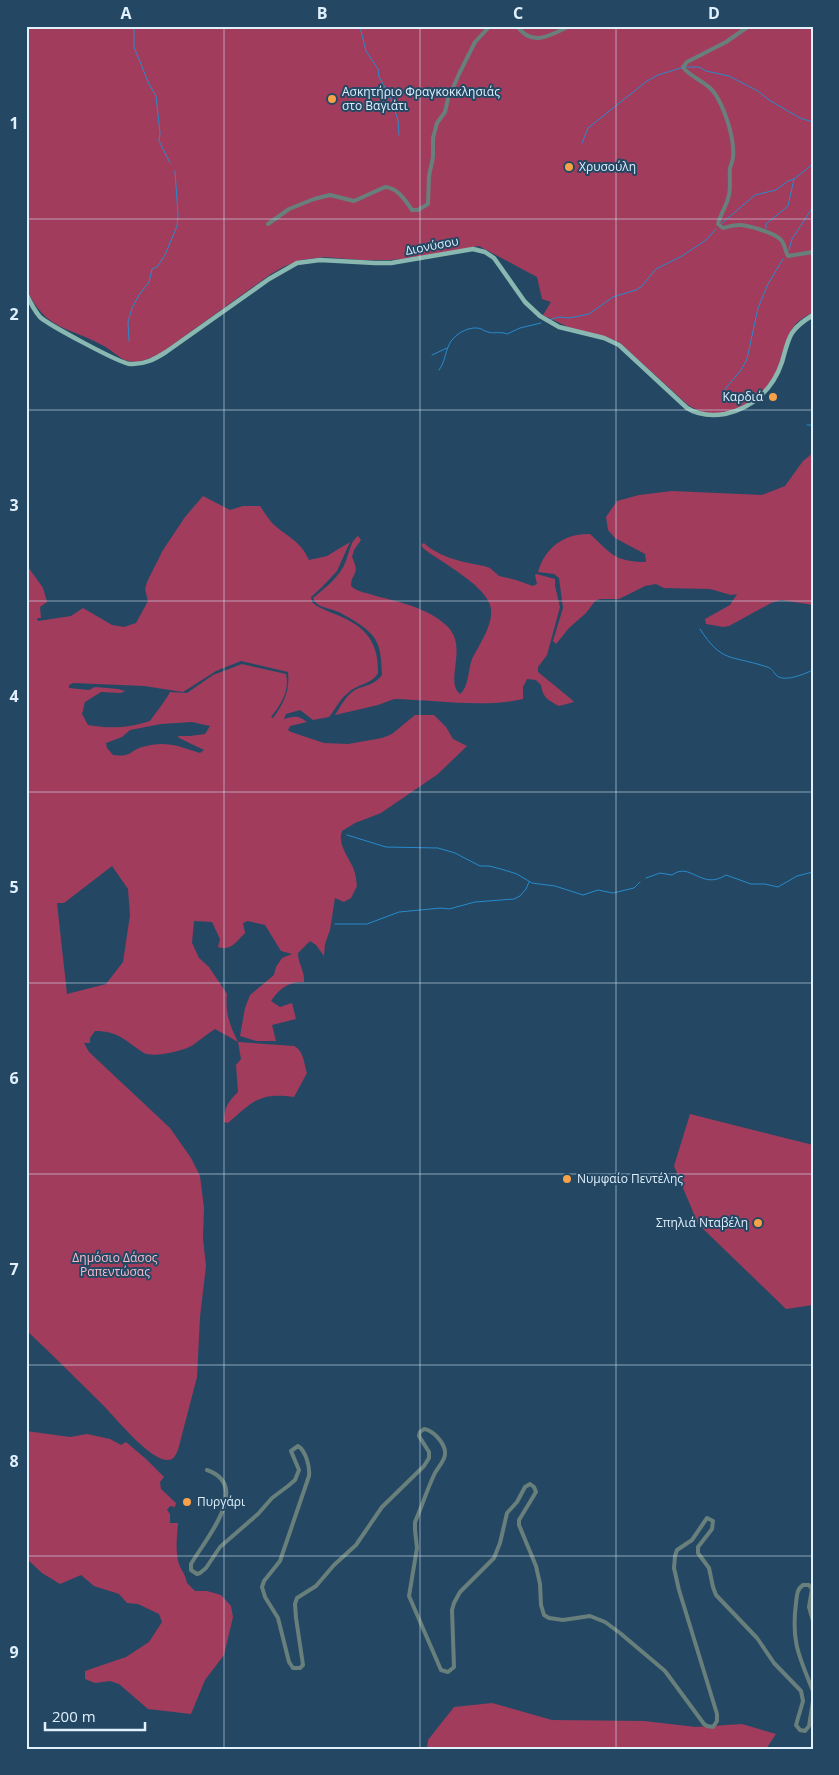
<svg xmlns="http://www.w3.org/2000/svg" width="839" height="1775" viewBox="0 0 839 1775" font-family="'Open Sans',sans-serif">
<style>
.green{fill:#a13c5d;fill-rule:evenodd}
.lines{fill:none;stroke-linecap:round;stroke-linejoin:round}
.stream{stroke:#288acb;stroke-width:1}
.minor{stroke:#687f7b;stroke-width:4}
.major{stroke:#88b8b0;stroke-width:4.5}
.grid{fill:none;stroke:#e0f0fd;stroke-width:1;stroke-opacity:0.55}
.poi-dot{fill:#f7a149;stroke:#244863;stroke-width:2}
.labels{text-anchor:middle;stroke-width:4;stroke-linejoin:round;paint-order:stroke}
.poi-label{font-size:12px;fill:#e0f0fd;stroke:#244863;text-anchor:start}
.street-label{font-size:12px;fill:#e0f0fd;stroke:#244863}
.park-label{font-size:12px;fill:#fcbbca;stroke:#244863}
.neatline{fill:none;stroke:#e0f0fd;stroke-width:2}
.grid-label{font-size:16px;text-anchor:middle;font-weight:bold;fill:#e0f0fd}
</style>
<rect width="100%" height="100%" fill="#244863"/>
<path class="green" d="M26 26H813V312C807 316 798 320 794 326 785 339 784 352 779 366 767 396 735 420 702 412 697 410 692 407 688 405L619 342 568 327 543 315 551 302 542 299 537 277 479 246 415 258 390 260H361L324 257 302 260 285 266 271 274 161 353C150 358 140 364 128 361 119 359 111 349 102 345 67 326 44 330 26 287Z
M813 453V605L781 600 771 603 729 626 723 627 706 624 705 619 730 605 737 594 731 595 710 589 664 588 656 584 645 586 619 599H600L595 601 586 613 569 628 556 644 553 641 563 608 559 578 554 574 538 572C545 547 565 533 590 534 611 553 614 562 646 562L645 554 615 538 608 530 606 517 617 501 639 495 672 491 762 495 785 486 803 461Z
M203 496 230 510 243 506H260C264 512 268 518 272 523 287 537 300 540 309 560L327 556 350 542 337 571 321 588 311 597 312 602C318 608 324 609 332 613 362 624 379 639 378 673 372 684 358 684 349 692 340 699 336 708 329 717L313 720 300 710 286 714 284 719C294 716 298 715 307 722L290 726 288 730 291 732 324 743 348 744 382 738 392 734 415 715H434L446 727 453 739 467 746 438 774 381 813 355 823 342 831C337 845 349 857 354 870 356 875 356 881 357 886L351 898 344 902 335 898 330 930 325 944 324 956 316 945 310 941 298 953C298 964 305 971 304 982 289 981 279 989 271 1001L280 1007 292 1003 296 1019 272 1025 276 1041H256L240 1036 245 1008 250 995 274 975 276 967 282 958 292 954 281 951 265 925 248 921 243 923 245 933C236 942 231 951 218 947L220 939 212 922 194 921 192 943 199 958 209 967 227 994C225 1013 230 1026 238 1042L294 1046C304 1051 304 1064 307 1073L294 1097C259 1092 252 1102 228 1123L224 1122C224 1107 228 1102 238 1092L236 1065 241 1059 238 1042 215 1029C207 1034 200 1040 193 1045 184 1051 153 1058 144 1053 125 1041 119 1031 95 1031L90 1038V1043H84L89 1052 170 1128 191 1158 200 1176 204 1208 203 1239 206 1266 200 1317 197 1377 178 1450C176 1454 174 1460 168 1460 151 1462 113 1415 101 1403 76 1379 52 1354 26 1330V564L43 588 47 602 40 607 41 618H37L38 621 71 616 83 608 112 625 124 627 136 623 148 601 145 589 147 582 163 550 185 517ZM241 661 288 672C290 691 284 703 273 718L271 717C281 704 290 691 286 674L242 664 213 675 187 693 170 692C164 703 157 711 150 721 128 728 111 729 88 725L82 714 85 702 101 692 121 693 125 691 118 689 95 687 89 690 69 688V685L73 683 144 686 183 692 216 671ZM192 722 210 726 205 734 190 736H178L179 738 204 750 200 753C179 746 165 740 142 747 128 752 132 757 113 755L107 748 106 743 122 737 130 730 161 724ZM112 866 128 889 130 915 123 962 106 984 67 994 57 903H64Z
M358 536 361 540 354 550 352 557C361 576 351 572 351 586 357 592 368 593 376 596 400 602 428 608 447 626 469 647 444 681 460 694 469 687 468 670 472 659 479 645 493 625 491 609 489 587 441 562 424 549L421 545 424 543C440 558 463 562 484 566L490 568 499 576 516 580 533 586 537 584 535 575 536 574 555 579V586L560 607 547 655 538 667V672L571 699 574 702 559 706C548 700 543 698 541 685L536 680 527 679 523 687V699C486 708 433 700 394 699L378 705 335 715C341 706 345 696 355 690 365 685 375 685 382 675 381 645 379 636 353 620 347 617 342 613 336 611 327 607 317 608 313 598 326 587 340 577 346 561 349 553 351 540 358 536Z
M690 1114 813 1145V1305L786 1309 698 1224 674 1166Z
M26 1431 70 1437 87 1434 110 1439 121 1445 126 1442 146 1459 164 1477 160 1482 161 1489 176 1503 175 1507 170 1506 167 1510 170 1514V1523H178C177 1536 175 1551 179 1564 182 1572 185 1573 187 1583L195 1591H207L221 1595 231 1606 233 1617 224 1655 205 1680 191 1714 148 1709 119 1684 110 1681 95 1683 85 1679V1671L126 1657 149 1642 162 1622 159 1614 138 1604 127 1603 119 1594 94 1586 81 1575 60 1584 42 1573 26 1558Z
M492 1703 552 1720 644 1721 696 1727 742 1724 776 1734 766 1749H427L428 1740 454 1707Z"/>
<g class="lines">
<path class="stream" d="M134 26V47L149 84 156 96 160 133 159 141 170 163
M360 27 366 51 378 69 379 77 390 96 398 120 399 135
M686 67H699L706 71 729 76 758 91 769 100 800 118 813 122
M582 143 588 128 647 81 658 75 681 68
M721 224 755 195 776 190 788 181 794 179
M766 228V224L788 206 794 179 813 164
M789 250 792 239 813 207
M549 320 559 317 569 318 589 314 613 297 636 290 642 286 656 269 682 256 706 240 716 229
M129 341 128 322 132 308 139 295 149 282 152 269 157 267 165 255 177 226 178 215 175 171
M432 355 447 348
M439 370C445 362 445 353 449 345 453 335 467 327 477 328 481 328 484 331 488 332 494 334 500 331 507 334L520 328 541 323
M722 393 741 370 747 359 758 308 768 284 783 259
M807 425H813
M700 629C722 663 730 655 764 666 772 668 772 670 776 675 784 683 804 674 813 670
M347 835 386 847 438 848 455 853 480 866H489L501 869 517 874 532 883 555 886 583 895 598 890 613 893 634 888 640 882
M646 878 660 873 672 875C691 861 701 891 726 875L751 884H765L778 887 797 876 813 872
M335 924H367L399 912 441 908 449 909 475 902 514 899 520 896 526 889 529 882"/>
<path class="minor" d="M517 26C533 48 550 35 570 26
M749 26 726 42 687 62 683 67C686 74 707 83 713 91 724 105 735 139 733 157 733 161 731 164 730 168 729 177 731 186 729 195 727 205 720 215 718 224L723 228C728 227 733 225 739 225 748 225 774 233 780 239 785 243 785 251 788 256L813 252
M268 224 289 209 314 199 330 195 354 201 385 187C398 188 405 200 412 210H418L428 204 429 176 433 157V138L437 123 445 112 448 99 459 74 475 42 490 26
M207 1470C253 1486 204 1541 191 1564V1570L197 1574 200 1573 206 1568 220 1547 258 1514 272 1498 288 1486 295 1480 299 1470 291 1451 298 1446C306 1451 310 1467 309 1476L280 1561 264 1581 262 1587 265 1597 278 1618 289 1662 293 1668H300L303 1665 296 1618 295 1604 297 1598 316 1586 334 1565 356 1545 382 1507 424 1466 429 1458V1452L419 1436 420 1432 424 1429C433 1430 446 1444 445 1454 445 1461 437 1468 434 1475 427 1490 422 1506 415 1522V1530L417 1548 409 1596 441 1670 448 1672 454 1667 452 1610 454 1603 460 1592 494 1558 500 1543 507 1513 517 1502 525 1487 530 1484 534 1487 536 1492 519 1520V1525L536 1566 540 1584 541 1605 544 1615 549 1618 563 1620 590 1616 605 1622 620 1633 665 1671 704 1724 707 1726 713 1727 717 1721V1714L679 1590 674 1568 675 1556 677 1550 692 1540 707 1518 713 1521 712 1529 698 1547V1553L709 1568 713 1587 716 1595 757 1638 774 1663 801 1691 803 1701 796 1725 800 1730 805 1731 809 1726 813 1701
M813 1621 809 1607 812 1589 809 1585H803C797 1589 797 1595 796 1603 791 1642 799 1656 813 1691"/>
<path class="major" d="M26 293C30 302 34 310 40 317 49 325 119 363 130 364 144 365 155 359 166 352L269 279 297 263 320 260 375 263H391L473 249 485 252 494 258 525 302 540 316 559 327 604 338 619 345 687 408C698 415 712 416 725 414 753 408 773 389 782 362 785 352 787 341 792 333 797 325 805 320 813 315"/>
</g>
<path class="grid" d="M224 26V1749M420 26V1749M616 26V1749M26 219H813M26 410H813M26 601H813M26 792H813M26 983H813M26 1174H813M26 1365H813M26 1556H813"/>
<g class="poi-dot">
<circle cx="332" cy="99" r="5"/>
<circle cx="569" cy="167" r="5"/>
<circle cx="773" cy="397" r="5"/>
<circle cx="567" cy="1179" r="5"/>
<circle cx="758" cy="1223" r="5"/>
<circle cx="187" cy="1502" r="5"/>
</g>
<g class="labels">
<g class="poi-label">
<text x="342" y="96">Ασκητήριο Φραγκοκκλησιάς<tspan x="342" dy="14">στο Bαγιάτι</tspan></text>
<text x="579" y="171">Χρυσούλη</text>
<text x="763" y="401" text-anchor="end">Καρδιά</text>
<text x="577" y="1183">Νυμφαίο Πεντέλης</text>
<text x="748" y="1227" text-anchor="end">Σπηλιά Νταβέλη</text>
<text x="197" y="1506">Πυργάρι</text>
</g>
<g class="street-label">
<text transform="translate(432 246) rotate(-11)" y="4">Διονύσου</text>
</g>
<g class="park-label">
<text x="115" y="1262">Δημόσιο Δάσος<tspan x="115" dy="14">Ραπεντώσας</tspan></text>
</g>
</g>
<rect width="839" height="1775" fill="none" stroke="#244863" stroke-width="55"/>
<path d="M45 1722v8h100v-8" fill="none" stroke="#e0f0fd" stroke-width="2.5"/>
<text x="52" y="1722" font-size="15" fill="#e0f0fd" stroke="#244863" stroke-width="4" paint-order="stroke">200 m</text>
<rect x="28" y="28" width="784" height="1720" class="neatline"/>
<g class="grid-label">
<text x="126" y="19">A</text>
<text x="322" y="19">B</text>
<text x="518" y="19">C</text>
<text x="714" y="19">D</text>
<text x="14" y="129">1</text>
<text x="14" y="320">2</text>
<text x="14" y="511">3</text>
<text x="14" y="702">4</text>
<text x="14" y="893">5</text>
<text x="14" y="1084">6</text>
<text x="14" y="1275">7</text>
<text x="14" y="1467">8</text>
<text x="14" y="1658">9</text>
</g>
</svg>
